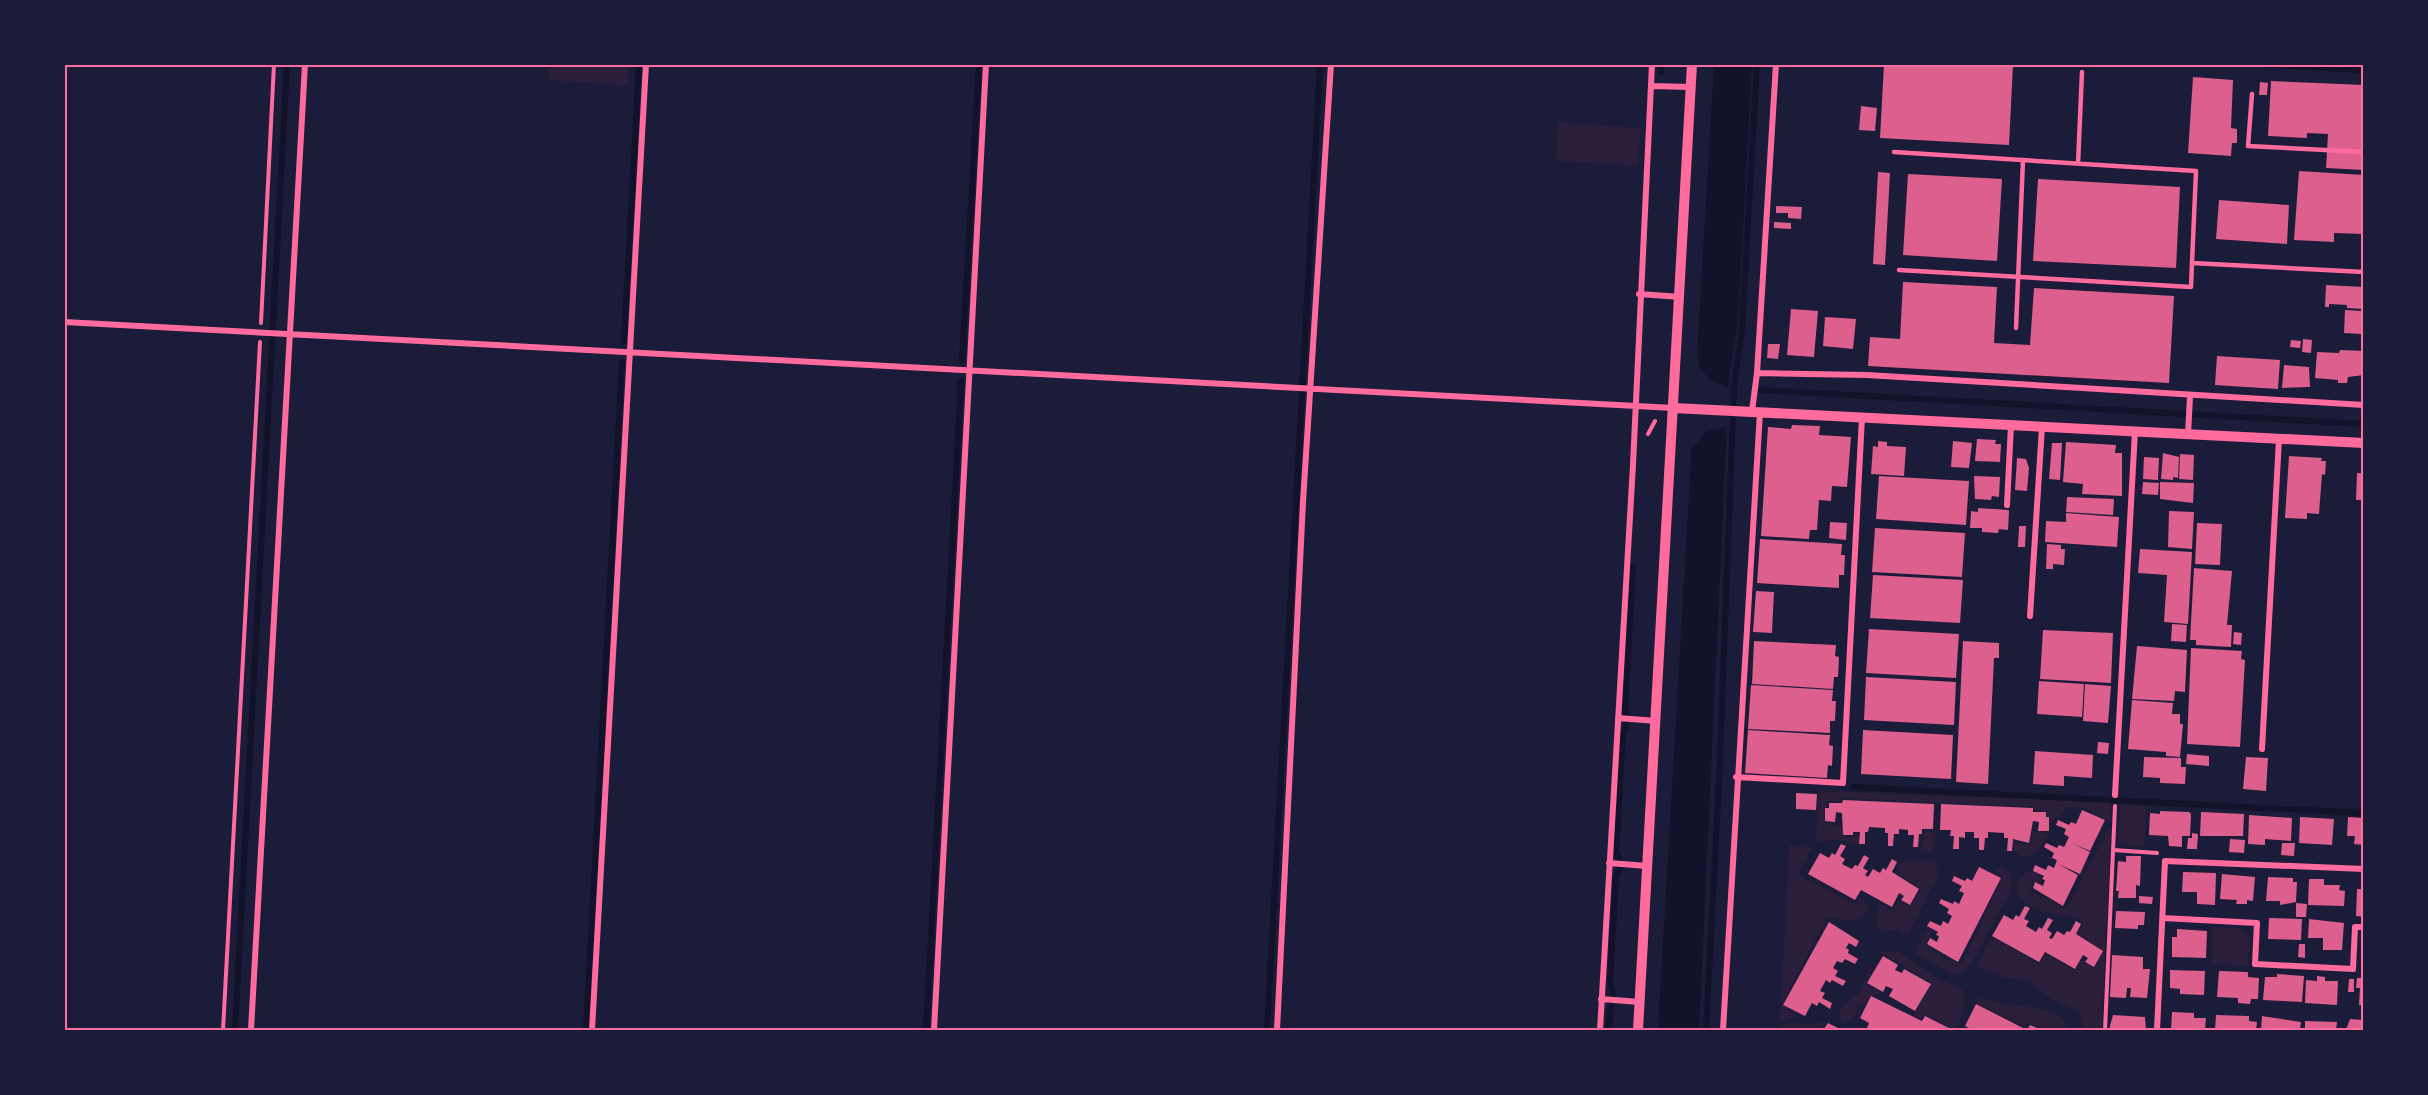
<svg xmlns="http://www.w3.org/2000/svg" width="2428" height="1095" viewBox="0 0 2428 1095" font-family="Poppins,sans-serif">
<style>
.green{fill:#2a1e3b}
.water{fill:#12122b}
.pier{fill:#1b1b3a}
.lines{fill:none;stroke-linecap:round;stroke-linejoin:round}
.stream{stroke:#12122b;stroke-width:6}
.building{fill:#dd5f8e}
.path{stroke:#ff6b9d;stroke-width:4}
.service{stroke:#ff6b9d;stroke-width:4.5}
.minor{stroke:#ff6b9d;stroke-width:6}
.tertiary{stroke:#ff6b9d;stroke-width:10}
.neatline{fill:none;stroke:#ff6b9d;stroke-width:2}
</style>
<rect width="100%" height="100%" fill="#1b1b3a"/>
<path class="green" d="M549 65H629L628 86 549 80Z
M1558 122 1641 128 1638 166 1556 161Z
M1818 791 2111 802 2110 822C2086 806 2070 798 2050 824L2046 811 2034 810V807L1841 798 1840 801H1827L1824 822 1841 827 1843 836 1858 837V845L1837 839 1816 843Z
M2120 805 2146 806 2145 846 2118 845Z
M2111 825 2102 1030H2083L2079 1011 2054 1000 2028 981 2001 977 1976 966 1992 937 2039 964 2045 953 2075 971 2081 961 2094 968 2103 951 2077 934 2082 927 2080 919C2060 914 2026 914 2016 890L2021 876 2030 871 2042 876 2041 883 2033 881 2030 891 2066 909Z
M1925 831 1936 833 1933 852 1921 851Z
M2035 832 2049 833 2038 853 2024 857 2014 851V842L2031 845V835Z
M1789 845 1812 848 1798 875 1855 904 1860 898 1870 907C1861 928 1845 918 1827 918L1782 1004 1796 1017 1780 1022Z
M1913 859 1934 861 1939 873 1908 936 1897 929 1887 932 1877 928 1878 903 1892 910 1898 900 1911 907 1921 889 1896 872 1900 863Z
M1998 868H2004L2011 875V891L1970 965 1963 973 1952 974 1915 953 1927 928 1932 931 1925 946 1946 959 1962 964 2002 877 1996 872Z
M2212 927 2238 928 2246 932 2249 939 2248 966 2211 964Z
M1884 951 1899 952 1936 977 1963 990 1966 1000 1957 1030 1924 1014 1921 1019 1914 1015 1932 983 1881 953Z
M1870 966 1874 968 1865 984 1882 993 1871 995 1863 1005H1858L1853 1020 1842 1023 1838 1012 1854 995 1858 996Z
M1979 997C2004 1008 2048 1003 2065 1021L2067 1030H2044L2028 1022 2025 1027 1976 1003Z
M1793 1022 1807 1024 1826 1022 1822 1030H1780V1026Z"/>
<path class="water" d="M1714 65H1752L1738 321 1729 378 1699 1030H1658Z"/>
<path class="pier" d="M1695 356H1698L1699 367 1711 381 1731 388 1729 426 1705 432 1687 456Z"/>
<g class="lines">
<path class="stream" d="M2257 64 2364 70
M1661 72 1662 64
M624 341 639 64
M962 361 979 64
M1762 390 2364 424
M1853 787 2364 813
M235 1030 287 64
M586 1030 622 362
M926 1030 961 381
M1267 1030 1320 64
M1608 1030 1613 993 1610 982 1616 876C1622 869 1621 860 1616 852L1623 733 1627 726 1625 705 1633 567
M1706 1030 1719 781 1734 387 1742 329 1757 64"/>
</g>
<path class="building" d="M1884 64 2013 65 2009 145 1880 138Z
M2193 77 2233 80 2231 128 2237 129V143H2232L2231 156 2188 153Z
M2271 81 2364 85V170L2326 168 2328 134 2307 133V138L2268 136Z
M2260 82 2268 83 2267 95H2259Z
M1861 106 1877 108 1875 131 1859 130Z
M2299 171 2364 175V234L2334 233V242L2294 240Z
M1878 172 1890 173 1885 265 1873 264Z
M1908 174 2002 179 1997 261 1903 255Z
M2038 179 2180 187 2176 268 2033 261Z
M2219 200 2289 205 2287 244 2216 239Z
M1776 206 1802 207 1801 219 1788 218V213H1776Z
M1774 222 1791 223V229L1774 228Z
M1903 282 1997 287 1994 343 2030 345 2034 288 2174 296 2169 383 1868 366 1870 337 1900 339Z
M2326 285 2364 287V309L2347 308V305L2329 304V307H2325Z
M1791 309 1818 311 1814 357 1787 355Z
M2345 310 2362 311 2361 334 2344 333Z
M1825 317 1856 319 1853 349 1823 346Z
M2303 339 2312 340 2311 353 2302 352Z
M2291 340 2301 341 2300 348 2290 347Z
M1768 344H1780L1778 359 1767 358Z
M2340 350 2364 351V375L2348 377 2347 383H2338V380L2315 378 2317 352 2339 353Z
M2217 356 2280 360 2278 389 2215 385Z
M2284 365 2309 367 2310 387 2282 388Z
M1792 425 1820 426 1819 435 1851 437 1847 487 1832 486 1831 501 1819 500 1817 530H1810L1809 539 1761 536 1768 427 1791 429Z
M1977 439 1996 440 1995 444H2001L2000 462 1975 461Z
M1878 441 1887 442V446L1906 447 1904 476 1871 474 1873 446 1878 447Z
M1953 441 1972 443 1969 468 1951 467Z
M2066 442 2116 445 2115 453H2122V496L2082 494 2083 484 2063 482Z
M2052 443H2062L2060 480 2049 479Z
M2163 453 2179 457 2178 478 2173 477V480L2161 479Z
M2180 454 2194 455 2193 480 2179 479Z
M2289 456 2322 458 2321 461H2326L2325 475 2322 474 2319 514 2307 513V519L2285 518Z
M2144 457 2159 458 2158 480 2143 479Z
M2017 458 2026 459 2029 468 2027 491 2015 490Z
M2357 473H2364V500H2356Z
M1879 476 1969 481 1966 525 1876 519Z
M1974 476 2000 477 1999 497 1992 496 1991 500 1975 499Z
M2143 482 2159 483 2158 495 2142 494Z
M2160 482 2194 483 2193 503 2160 499Z
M2067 497 2114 499 2113 515 2066 512Z
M1978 508 2009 510 2008 530 1999 529 1998 533 1982 532V528H1970L1971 511 1978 512Z
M2169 511 2194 512 2192 549 2168 547Z
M2066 513 2119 517 2117 547 2045 542 2046 521 2066 522Z
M1830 522 1847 523 1846 540 1829 538Z
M2197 523 2222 524 2220 565 2195 564Z
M2019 526H2026L2025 547H2018Z
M1875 528 1965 533 1962 577 1872 572Z
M1760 539 1842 544 1841 555H1845L1844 575H1839V588L1757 583Z
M2047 544 2061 545V549H2065L2064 565 2053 564V569H2046Z
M2140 549 2192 552 2188 624 2164 622 2167 575 2138 573Z
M2194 568 2232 571 2227 625H2232L2231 647 2196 645V640H2190Z
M1873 575 1963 580 1960 623 1870 618Z
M1756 591 1774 592 1772 633 1753 632Z
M2172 624 2187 625 2186 642 2171 641Z
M1869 629 1959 634 1956 678 1866 673Z
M2043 630 2113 633 2111 683 2040 679Z
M2234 632 2242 633 2241 645 2233 644Z
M1754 641 1836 645 1835 656 1839 657 1838 677H1834L1833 689 1752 684Z
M1963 641 1999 643V658H1994L1988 784 1956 782Z
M2137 646 2187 650 2185 692 2175 691 2174 701 2132 699Z
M2191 648 2242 651 2241 659 2245 660 2240 747 2187 744Z
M1866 677 1956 682 1954 725 1864 720Z
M2039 681 2084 684 2082 717 2037 714Z
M2085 684 2111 686 2108 723 2083 721Z
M1751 685 1833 690 1832 701H1836L1835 721H1830V733L1748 729Z
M2132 700 2173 703 2172 714H2180V724H2183L2180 757 2166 756V752L2128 749Z
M1748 730 1830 735 1829 745 1833 746 1832 766 1828 765 1827 778 1745 773Z
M1863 730 1953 735 1951 779 1861 774Z
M2098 742 2109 743 2108 754 2097 753Z
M2035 751 2093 755 2092 778 2064 776V786L2033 784Z
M2187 754 2209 756V766L2186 764Z
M2144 757 2181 758V767H2186L2185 784 2160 783V778L2143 777Z
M2246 757 2268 758 2266 791 2243 789Z
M1796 793 1817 794 1816 810 1796 809Z
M1843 800 1934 804 1933 829H1922V834H1919L1918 847H1913L1914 835H1908V830L1899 829V834H1894L1893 846H1888V833H1885V828L1869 827 1868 832H1865V844H1859L1860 832H1853V835H1843L1842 813 1836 812 1835 822 1825 821V808H1829V803H1842Z
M1941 804 2033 808V812H2046V817H2049V831H2038L2039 822 2033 821 2029 843 2013 839 2012 851H2007L2008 838H2004V833L1988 832V838H1985L1984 850H1979V838H1974V832H1965V838L1959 837V849H1953L1954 836H1950L1951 830H1940Z
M2082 810 2105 820 2090 851 2072 843 2090 852 2080 874 2058 864 2078 875 2063 906 2033 888 2035 882 2043 886 2045 880 2042 879 2044 876 2033 871 2035 865 2046 870 2048 865 2054 868 2057 860 2052 858 2054 853 2044 847 2046 843 2057 848 2059 845 2064 847 2069 837 2064 834 2066 829 2056 825 2058 820 2069 825 2071 822 2076 824Z
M2160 811 2189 812 2191 814 2190 836H2182V847L2169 846 2168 836 2149 835 2150 813 2160 814Z
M2201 812 2244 814 2243 836H2200Z
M2249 815 2292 818 2291 841 2265 839V845L2248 844Z
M2300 817 2334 819 2332 845 2299 843Z
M2348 817 2364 818V845L2354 844 2355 836H2347Z
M2192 833 2198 834 2197 849H2187L2188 838H2192Z
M2230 839 2245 840 2244 853 2229 852Z
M2282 843H2295L2294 856 2281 855Z
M1841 844 1846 846 1840 856 1845 859 1842 864 1852 869 1855 865 1858 866 1864 855 1869 858 1863 868 1868 871 1865 875 1868 877 1873 869 1880 873 1883 868 1886 870 1892 859 1897 862 1892 872 1919 889 1910 905 1901 900 1904 896 1899 893 1892 907 1861 890 1855 900 1808 874 1820 853 1829 858 1832 853 1835 855Z
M2126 856H2141L2140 886 2136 885V898H2118L2119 891H2116L2118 861 2126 862Z
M1979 867 2001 878 1958 962 1927 944 1930 938 1937 942 1939 936 1936 935 1938 932 1927 926 1930 921 1941 926 1943 921 1948 924 1952 916 1947 913 1949 909 1939 903 1941 899 1953 904 1954 901 1959 904 1964 893 1959 891 1962 886 1952 881 1954 876 1965 881 1967 878 1972 881Z
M2183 872 2216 873 2215 905 2197 904V892H2182Z
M2222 874 2255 877 2253 901 2247 900V904H2236L2237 900 2220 899Z
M2268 877 2293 878V882H2297L2296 902 2280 905V901H2266Z
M2309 879H2324V885H2340L2339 890 2345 891 2344 906 2308 905Z
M2357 889H2364V917L2356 916Z
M2139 896 2153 897 2152 904 2139 903Z
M2296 903 2307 904 2306 917H2296Z
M2025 906 2030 908 2024 919 2029 921 2026 926 2036 932 2039 927 2042 929 2048 918 2053 920 2047 930 2052 933 2049 938 2052 939 2057 931 2064 935 2067 931 2070 932 2076 921 2081 924 2076 934 2103 951 2094 967 2085 962 2088 958 2083 955 2075 969 2045 952 2039 962 1992 936 2004 915 2013 920 2016 915 2019 917Z
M2116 911 2145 912 2144 925H2138V929L2115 928Z
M2269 918 2302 919 2301 940 2268 939Z
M2309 919 2344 923 2342 950H2323V938H2308Z
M1829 922 1859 941 1856 947 1849 943 1846 948 1849 950 1848 953 1858 959 1855 964 1845 959 1842 963 1837 961 1833 968 1838 971 1835 976 1846 981 1843 986 1832 980 1830 983 1826 980 1820 991 1825 993 1822 998 1832 1003 1830 1009 1819 1002 1817 1006 1812 1003 1805 1016 1783 1005Z
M2177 929 2207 931 2206 958 2172 957V937H2177Z
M2299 944H2305V958L2298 957Z
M2112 955 2143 957V969H2150L2147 998 2130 997 2131 988H2127L2126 998 2110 997Z
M1883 956 1898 965 1895 970 1902 973 1904 969 1931 984 1915 1011 1889 996 1893 989 1886 986 1883 992 1867 983Z
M2170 970 2205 971 2204 995 2180 994V989L2170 988Z
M2219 971 2248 972V977L2259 978 2258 999H2251L2250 1004 2238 1003V998L2217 997Z
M2277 974 2304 976 2302 1002 2263 1000 2265 977H2277Z
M2317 976 2325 977V981H2338L2337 1005 2305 1003 2306 980 2317 981Z
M2357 978H2364V1005H2359L2360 988H2356Z
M2349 979H2354V992H2348Z
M1871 996 1922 1021 1925 1016 1953 1030H1869L1867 1028 1869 1023 1860 1018Z
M1976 1004 2027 1030 2030 1025 2042 1030H1973L1965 1026Z
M2172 1012 2194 1013V1018H2206L2205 1030H2171Z
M2113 1015 2145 1017 2146 1030H2109Z
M2216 1015 2249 1016V1021L2257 1022 2256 1030H2215Z
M2262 1016 2301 1022 2300 1030H2261Z
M2350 1019 2364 1020V1030H2346Z
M2305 1021 2337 1022 2336 1030H2305Z
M1828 1023 1842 1030H1823Z"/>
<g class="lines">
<path class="path" d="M261 323 274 64
M1648 434 1655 421
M2113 850 2157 853
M223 1030 260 342
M2105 1030 2115 806"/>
<path class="service" d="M2252 94 2248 146 2364 152
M1894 152 2196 171 2192 263 2364 272
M2078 164 2082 72
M1899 270 2191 287 2192 263
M2016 328 2023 160"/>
<path class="minor" d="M1651 86 1691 87
M1639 294 1681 297
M64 322 1674 408
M1757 373 1867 375 2364 405
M1752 411 1757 373 1776 64
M2188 435 2190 396
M2007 505 2011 425
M2030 616 2042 427
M1618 718 1657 721
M2262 749 2279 439
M1736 777 1843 783 1862 417
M2115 795 2135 431
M1609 863 1647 866
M2163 918 2257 923 2255 964 2353 969 2355 927H2364
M1601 999 1640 1002
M251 1030 305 64
M592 1030 646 64
M934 1030 986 64
M1277 1030 1303 502 1331 64
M1600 1030 1633 465 1652 64
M1723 1030 1760 412
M2157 1030 2165 861 2364 869"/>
<path class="tertiary" d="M1674 408 2364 443
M1638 1030 1692 64"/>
</g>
<rect width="2428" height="1095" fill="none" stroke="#1b1b3a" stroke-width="132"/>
<rect x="66" y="66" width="2296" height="963" class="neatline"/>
</svg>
